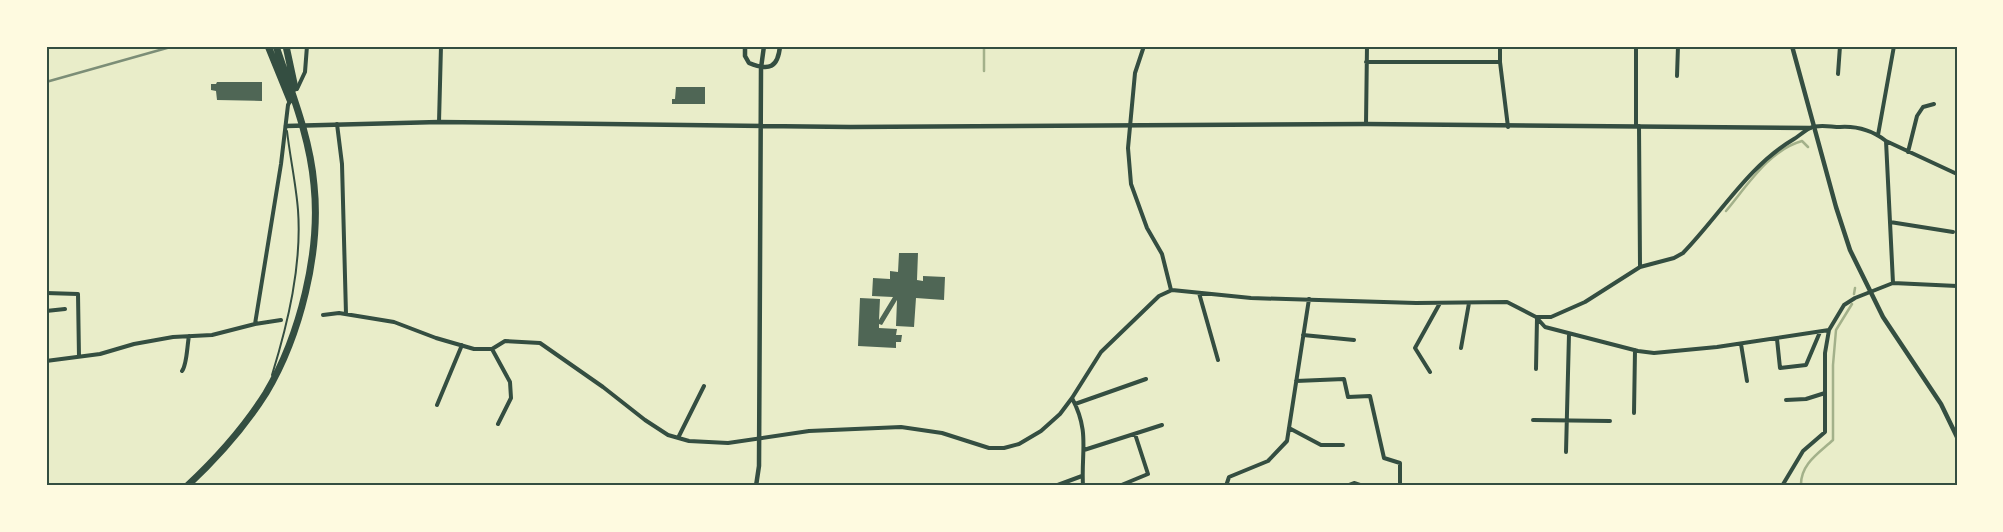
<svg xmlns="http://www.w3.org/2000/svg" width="2003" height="532" viewBox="0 0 2003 532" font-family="Lato,sans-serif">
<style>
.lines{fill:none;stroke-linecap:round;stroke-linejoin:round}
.stream{stroke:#a3b18a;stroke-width:2.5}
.building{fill:#4f6655}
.service{stroke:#344e41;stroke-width:2}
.minor{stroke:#344e41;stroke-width:4}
.tertiary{stroke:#344e41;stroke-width:4.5}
.motorway{stroke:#344e41;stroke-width:7}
.rail{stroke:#7c8e77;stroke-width:2.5}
.neatline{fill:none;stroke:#344e41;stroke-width:2}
</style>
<rect width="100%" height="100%" fill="#e9edc9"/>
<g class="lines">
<path class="stream" d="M984 71V46
M1726 211C1747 186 1769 150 1802 141L1808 147
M1854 294 1855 288
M1801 486C1800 464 1819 453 1833 440V365L1836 330 1852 304"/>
</g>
<path class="building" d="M217 82H262V101L217 100 216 91 211 90V84H216Z
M676 87H705V104H672V99H675Z
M899 253H918L917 280 923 281V276L945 277 944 300 916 298 914 327 896 326 897 300 882 325 879 324V328L897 329 896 335H902L901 342H896V348L858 346 860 298 880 299 879 320 893 297 872 296 873 278 890 279V271L898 272Z"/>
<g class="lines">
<path class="service" d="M272 375C288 323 302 265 298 210 296 184 290 157 287 131"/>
<path class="minor" d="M1144 46 1135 73 1128 148 1131 184 1147 228 1162 254 1171 290
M1500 46V62L1508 127
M1636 46V126
M1366 62H1500
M1838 74 1840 46
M1677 76 1678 46
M297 89 305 72 307 46
M439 122 441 46
M337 124 342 164 346 314
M1366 124 1367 46
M1639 126 1640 267
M1878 135 1894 46
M1886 141 1957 174
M1908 152 1917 116 1923 107 1934 104
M1890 222 1953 232
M46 293 78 294 79 357
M1199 293 1218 360
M46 311 65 309
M323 315 339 313 394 322 436 338 474 349H492L505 341 540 343 603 387 645 420 668 435 689 441 728 443 809 431 901 427 942 433 989 448H1004L1019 444 1041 431 1060 414 1072 398 1101 352 1159 296 1172 290 1251 298 1416 303 1507 302 1536 317H1551L1585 302 1640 267 1674 258 1683 253C1720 215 1748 166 1794 139 1799 136 1804 131 1810 128 1818 124 1831 127 1840 127 1856 126 1873 131 1886 141L1893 283 1957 286
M1536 317 1545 327 1638 351 1654 353 1717 347 1829 330 1844 305 1855 298 1893 283
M255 324 281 164 288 105 291 99
M1303 335 1354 340
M1777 339 1780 368 1806 365 1820 332
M1741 344 1747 381
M1461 348 1469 303
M492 349 510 382 511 398 498 424
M46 361 100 354 134 344 173 337 212 335 255 324 281 320
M1536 369 1537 318
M182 371C187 365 187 346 189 336
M1430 372 1415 348 1440 303
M1296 381 1344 379 1348 397 1370 396 1384 458 1400 463V486
M1072 398C1090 432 1081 451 1083 486
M1786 400 1806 399 1825 393
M1075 404 1146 379
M437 405 462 345
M1634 413 1635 350
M1533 420 1610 421
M1289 428 1321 445H1343
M678 438 704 386
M1084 450 1162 425
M1566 452 1569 334
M1055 486 1082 476
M1119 486 1148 474 1135 434
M1226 486 1229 477 1268 461 1287 441 1309 299
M1346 486 1354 483 1363 486
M1782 486 1803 451 1825 432V353L1829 330"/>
<path class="tertiary" d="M745 46V56L749 63C769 71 778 68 780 46
M1792 46 1836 207 1850 250 1883 317 1941 404 1957 437
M286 126 439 122 850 127 1366 124 1810 128
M756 486 759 466 761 68 764 46"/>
<path class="motorway" d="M268 46 290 100
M286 46 295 88
M187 486C217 458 244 428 266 393 300 336 321 252 314 185 310 137 291 91 276 46"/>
<path class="rail" d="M46 82 174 46"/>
</g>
<rect width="2003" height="532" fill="none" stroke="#fefae0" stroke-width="95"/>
<rect x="48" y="48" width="1908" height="436" class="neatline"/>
</svg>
